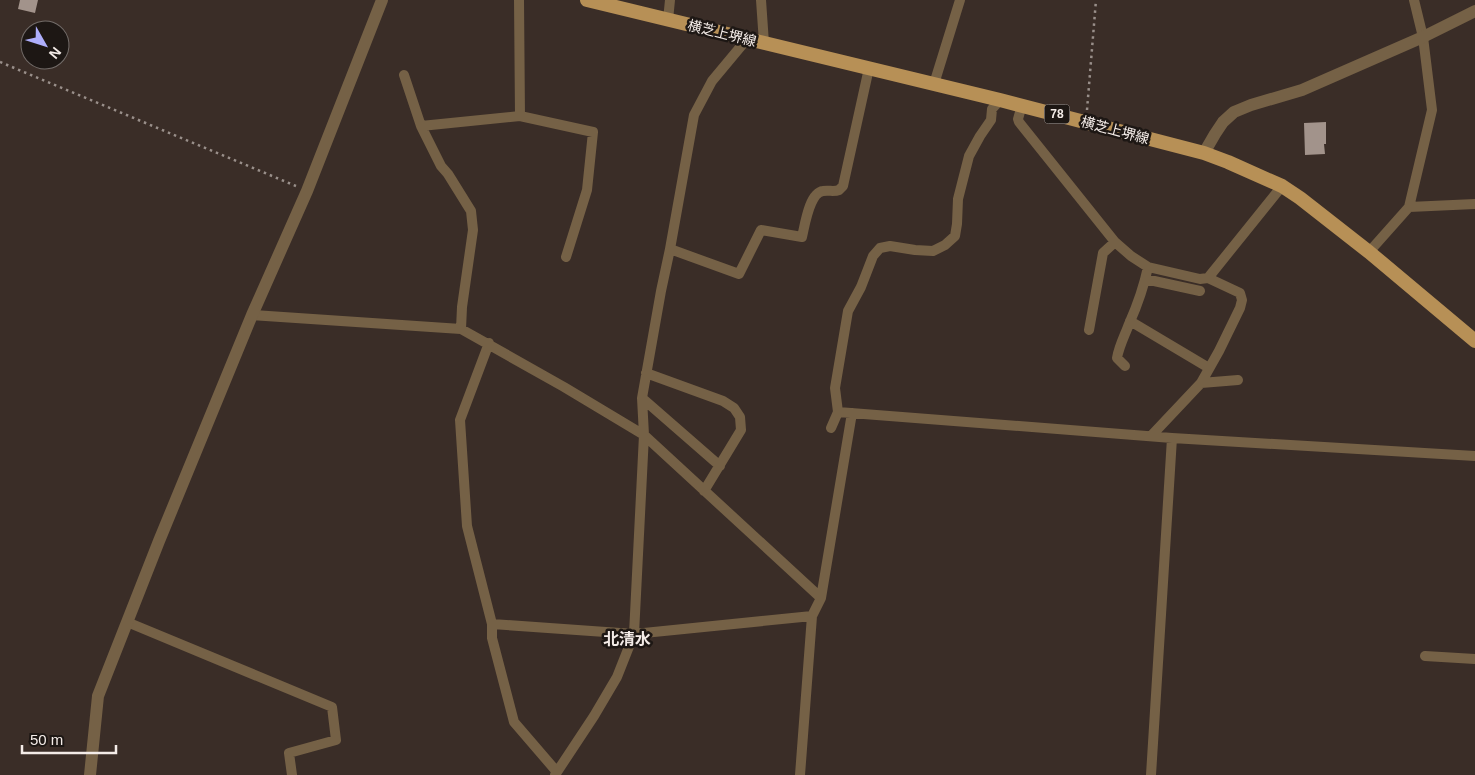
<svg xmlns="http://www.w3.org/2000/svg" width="1475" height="775" viewBox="0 0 1475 775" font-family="Arial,'Noto Sans JP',sans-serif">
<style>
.building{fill:#a2938b}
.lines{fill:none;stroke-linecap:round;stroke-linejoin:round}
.path{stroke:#998f8a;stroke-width:2.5;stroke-dasharray:2.5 4;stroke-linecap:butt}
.minor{stroke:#756146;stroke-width:10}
.tertiary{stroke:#756146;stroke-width:12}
.primary{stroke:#b79056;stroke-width:14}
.labels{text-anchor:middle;stroke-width:5;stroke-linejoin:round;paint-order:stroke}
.shield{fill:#1d1714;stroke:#b4aca8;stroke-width:1}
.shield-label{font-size:12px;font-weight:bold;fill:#f4ece8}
.street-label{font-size:14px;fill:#f4ece8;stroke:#1d1714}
.quarter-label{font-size:16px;font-weight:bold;fill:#f4ece8;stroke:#1d1714}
</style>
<rect width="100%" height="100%" fill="#3a2d27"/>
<path class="building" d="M20 0H38L35 13 18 9Z
M1326 122V144H1324L1325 154 1305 155 1304 123Z"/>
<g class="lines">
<path class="path" d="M0 62 296 186
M1087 110 1096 0"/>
<path class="minor" d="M519 0 520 116
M761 0 764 43
M668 20 670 0
M404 75 421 126 441 166 448 174 471 211 473 230 462 307 461 329
M934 84 960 0
M1022 105 1018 119 1019 122 1115 242 1131 256 1148 267 1200 279 1208 278 1240 293 1242 300 1240 308 1219 351 1201 383 1151 436
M421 126 520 116 593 132 587 190 566 257
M1409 207 1475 204
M670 249 739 274 761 230 802 237C805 225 809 193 823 191 829 190 834 192 839 190L843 186 869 68
M1369 252 1409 207 1432 110 1423 37 1414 0
M1208 278 1282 186
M1145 279 1200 291
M252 315 461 329 564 387 644 435 821 598
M1130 321 1209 368
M1089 330 1103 253 1115 242
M489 343 460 420 467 526 492 624V638L514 722 557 772
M1125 366 1117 358C1119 346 1125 335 1129 324 1137 306 1144 286 1148 267
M646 373 723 401 734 408 740 417 741 430 704 491
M1201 383 1238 380
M642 398 720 466
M838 412 1172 438 1475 456
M831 428 838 412 835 388 848 311 861 287 873 256 880 248 890 246 915 250 933 251 945 245 955 236 957 224 958 199 969 156 980 136 991 120 992 109 1000 100
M127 622 332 707 336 740 289 753 292 775
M492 624 634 634 812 616
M1425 656 1475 659
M555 775 594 716 617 677 634 634 644 435 642 398 661 291 670 249 694 115 712 81 747 39
M800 775 812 616 821 598 852 413
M1151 775 1172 438"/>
<path class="tertiary" d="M1204 153 1215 134 1223 122 1234 112 1251 105 1302 90 1423 37 1475 11
M90 775 98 696 159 541 252 315 307 191 382 0"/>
<path class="primary" d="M587 0 1000 100 1204 153 1228 162 1282 186 1300 198 1369 252 1475 341"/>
</g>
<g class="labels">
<rect class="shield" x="1044.5" y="104.5" width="25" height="19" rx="4"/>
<g class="shield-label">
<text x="1057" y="118">78</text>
</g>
<g class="street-label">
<text transform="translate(722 33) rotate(14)" y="5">横芝上堺線</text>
<text transform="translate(1115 130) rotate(15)" y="5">横芝上堺線</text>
</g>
<g class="quarter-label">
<text x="627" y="645">北清水</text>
</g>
</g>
<g transform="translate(45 45) rotate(129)"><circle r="24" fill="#1d1714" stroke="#736c69"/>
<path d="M0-4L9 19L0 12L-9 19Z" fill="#aeaefb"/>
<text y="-8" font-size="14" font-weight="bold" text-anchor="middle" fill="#f4ece8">N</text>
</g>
<path d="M22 745v8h94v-8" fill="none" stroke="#f4ece8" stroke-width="2.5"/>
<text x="30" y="745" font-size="15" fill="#f4ece8" stroke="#1d1714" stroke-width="4" paint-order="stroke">50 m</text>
</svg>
